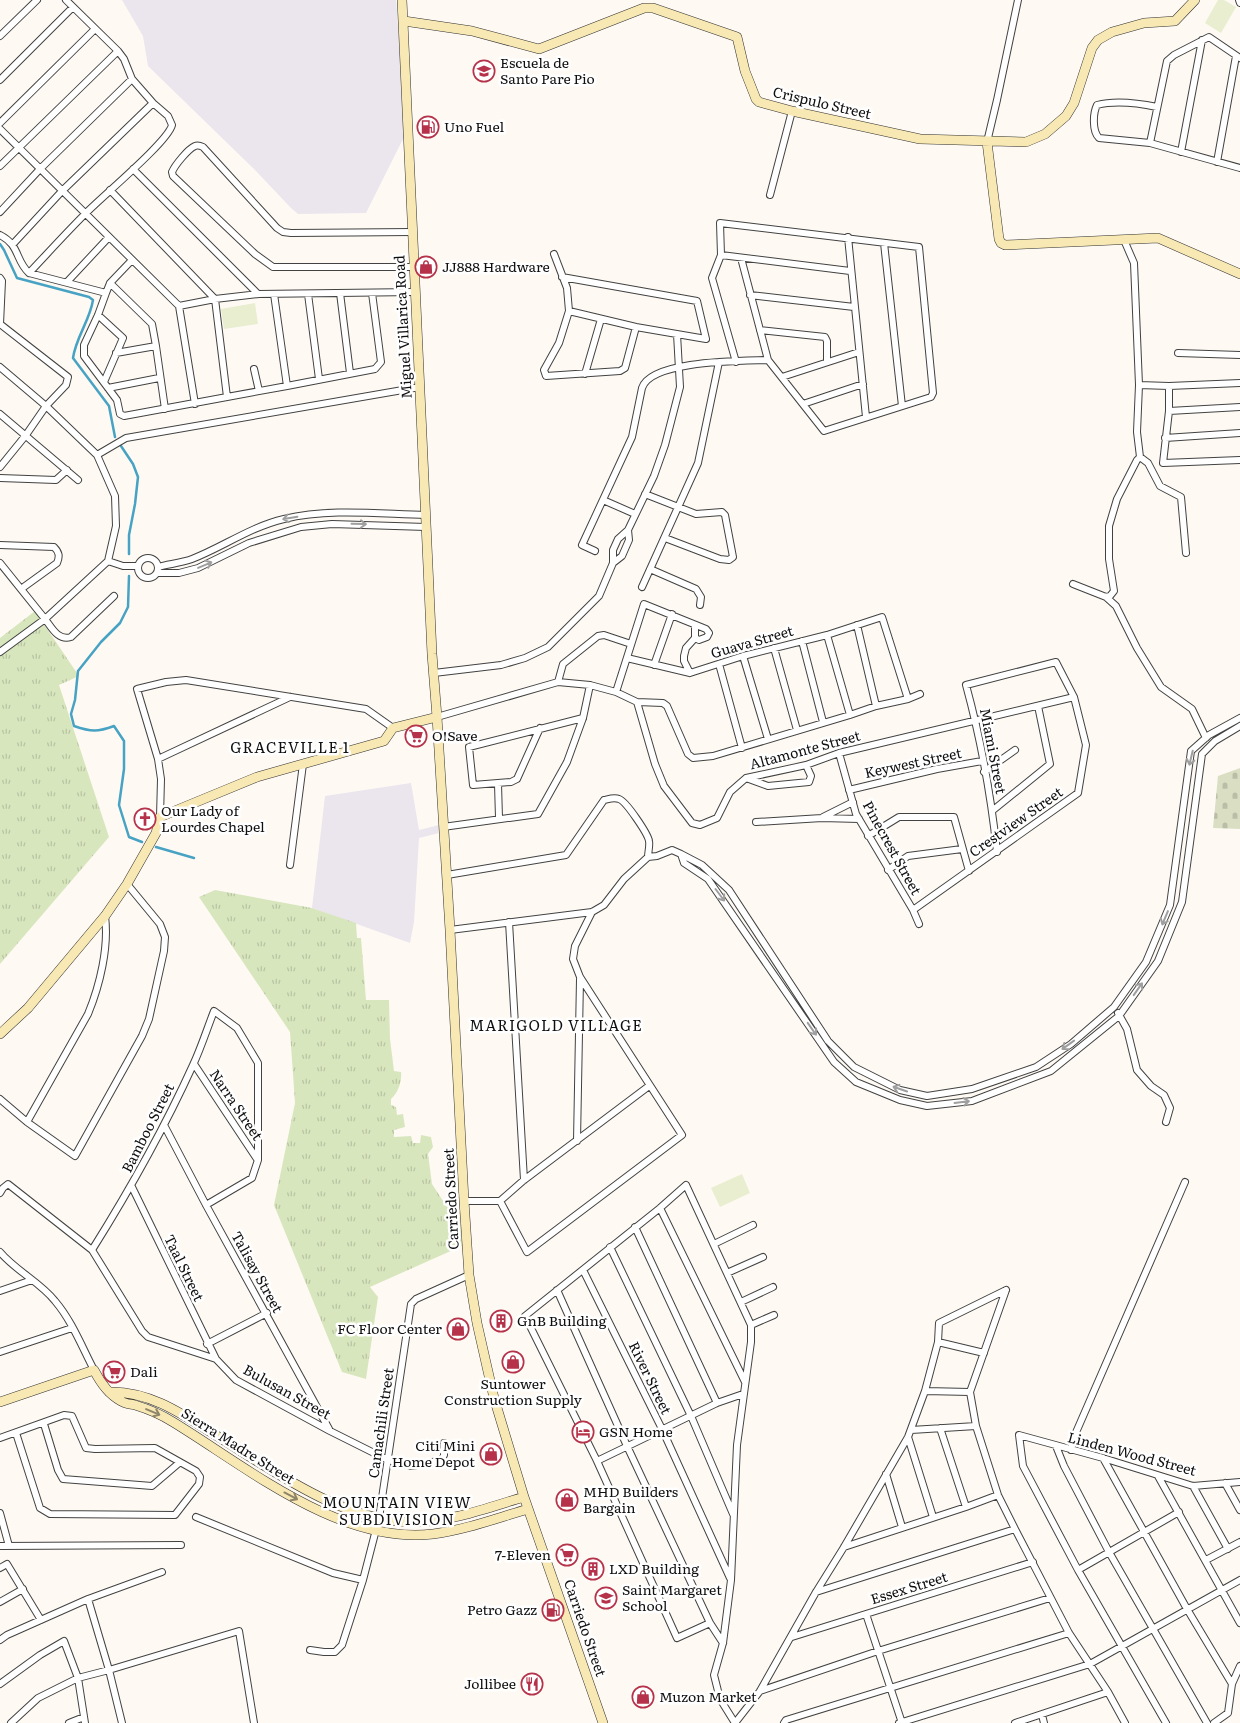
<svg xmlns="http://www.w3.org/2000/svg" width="1240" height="1723" viewBox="0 0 1240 1723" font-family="Literata,serif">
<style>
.industrial{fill:#ebe5ed}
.grass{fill:url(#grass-tufts)}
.cemetery{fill:url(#cemetery-stones)}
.pitch{fill:#e8eecf}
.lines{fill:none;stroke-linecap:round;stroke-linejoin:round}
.stream{stroke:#48a2c3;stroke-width:2.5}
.street-casing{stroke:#424242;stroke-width:8}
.secondary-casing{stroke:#313131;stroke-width:10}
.street{stroke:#fff;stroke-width:6}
.secondary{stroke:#f8e8b3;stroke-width:9}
.oneway{stroke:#9f9f9f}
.oneway2{stroke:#8f8669}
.labels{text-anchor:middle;stroke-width:5;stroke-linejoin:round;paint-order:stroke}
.poi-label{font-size:14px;fill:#0f0f0f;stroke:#fff;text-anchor:start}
.street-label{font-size:14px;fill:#0f0f0f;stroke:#fff}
.neighbourhood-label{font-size:15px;letter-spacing:1px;fill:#0f0f0f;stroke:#fff}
</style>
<defs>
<pattern id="grass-tufts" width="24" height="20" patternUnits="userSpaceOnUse" patternTransform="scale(1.25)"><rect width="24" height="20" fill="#d8e6be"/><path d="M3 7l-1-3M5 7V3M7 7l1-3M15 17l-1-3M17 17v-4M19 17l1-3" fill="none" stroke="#b8c4a2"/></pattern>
<pattern id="cemetery-stones" width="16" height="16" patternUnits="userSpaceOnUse" patternTransform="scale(1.25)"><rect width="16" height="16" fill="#dadfc4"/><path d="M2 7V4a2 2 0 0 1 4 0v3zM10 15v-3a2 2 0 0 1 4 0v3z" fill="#babea7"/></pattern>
</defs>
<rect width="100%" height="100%" fill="#fefaf3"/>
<path class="industrial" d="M122 0H396L406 133 366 213 298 214 291 208 255 170 148 66 143 36Z
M411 783 419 830 439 825V833L419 838 414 922 410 943 312 908 325 796Z"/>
<path class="grass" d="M35 611 79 676 59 685 109 837 0 964V638Z
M215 890 312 908 356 923 357 938H361L366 1000H389L390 1039 394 1071 401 1072C402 1082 398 1093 391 1099V1105L396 1107 397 1115 403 1114 405 1127 394 1130V1137L411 1136 413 1143H420L421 1135 431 1137 433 1147 428 1154 432 1184 447 1207 459 1210 462 1246 370 1287 378 1297 366 1379 342 1372 274 1205 295 1103 290 1032 199 897Z"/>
<path class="cemetery" d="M1240 768V829L1213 828 1218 776Z"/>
<path class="pitch" d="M1218 0H1224L1236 7 1221 33 1205 23Z
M255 303 258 324 224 329 221 309Z
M742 1174 750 1193 720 1207 711 1188Z"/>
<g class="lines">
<path class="stream" d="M0 244 4 250 17 278 89 297 93 300C90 320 76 337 73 358L109 406 115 437
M121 446 133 464 138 477 135 504 129 535V554
M129 576 128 607 120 623 101 642 78 671 75 700 71 714 74 726C91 732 98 732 114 726L124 741V769L119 805 129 837 142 842
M156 847 194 858"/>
<g class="street-casing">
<path id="street" d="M1239 0 1240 3
M0 36 37 0
M0 80 73 7
M1157 107C1138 103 1116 100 1097 105 1093 113 1092 131 1099 138L1150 143 1240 168
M0 123 95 29
M0 129 179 306 215 299 258 294 415 292
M987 142 997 100 1018 0
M1150 143 1167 61 1174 55 1209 37 1240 58
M1181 152 1202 40
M1217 162 1236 56
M0 166 118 51
M133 169 258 294
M110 190 215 299 227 397 287 386 274 294
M770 195 792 111
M0 212 40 169 132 79
M413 232 291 233 283 232 277 228 203 147C201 146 197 145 195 146 188 149 175 165 172 172L173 176 255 254 273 267H414
M0 235C20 245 15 260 29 273L106 293 98 315 84 345V356L117 400 120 414 124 416 227 397
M848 237 866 417
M1124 240 1134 263 1139 385 1169 386 1240 383
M884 243 902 406
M13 244 62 191 153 103
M554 254 567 288 569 311 559 343 544 370 546 376 620 371 625 368 636 327
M721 255 850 271
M29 273C47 254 65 234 84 215 100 198 168 142 172 125L168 116 153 103 132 79 124 59 118 51 66 0
M562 277 697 301 706 339 636 327 569 311
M0 278 2 281 0 324
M67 282 109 237
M110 283 152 324 156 346 116 353
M106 293 110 283 132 260
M340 293 350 373
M308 294 319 379
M750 295 854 307
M179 306 195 404
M98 315 123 338 104 382
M0 324 68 377 66 385 46 406 26 435 0 467
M760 330 825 337 827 341V362
M156 346 165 409
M1178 353 1240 355
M736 362 712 278 721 255 720 223 919 247 933 393 931 397 824 431 768 360 741 258
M0 367 46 406 97 455 115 496 116 526 108 561 45 619C52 628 58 641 71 637L114 596
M254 369 259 391
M585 374 601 319
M782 377 859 352
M1139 385 1137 432 1140 457 1148 463 1160 486 1181 497 1186 553
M287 386 375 369 381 362 372 293
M1169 386V411L1163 463 1240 460
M108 388 159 378
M803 404 863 384
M1169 411 1240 407
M0 414 78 480
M1165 438 1240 433
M97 455 126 438 420 387
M0 478 56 480 67 470
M645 494 696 514 722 512 725 515 733 557 729 560 720 559 665 538
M603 500 635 514
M0 545 54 547C59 552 60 556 57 563L21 589
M595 551 582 545 632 437 642 388C651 360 742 361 768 360
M138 568a10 10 0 1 1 20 0a10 10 0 1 1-20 0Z
M108 561 123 566H138
M0 563 45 619 0 652
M613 563 622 556 629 540 628 530 654 476 665 445 680 387 677 334
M158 567C169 564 181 563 192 559 223 547 250 527 284 519 329 508 379 514 426 515
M650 569 696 589 701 597 700 605
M157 573H179L198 568 249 543 301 527 332 524 426 527
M1073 584 1106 597 1110 596 1114 591 1109 559V526L1117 499 1137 460 1140 457
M642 587 698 463 719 362
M1106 597 1116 606 1137 648 1161 687 1192 709 1206 738
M857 625 876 706
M827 635 850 715
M802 641 823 722
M774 648 797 730
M743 656 768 739
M627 658 690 673 743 656 827 635 882 617 908 699
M719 664 742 748
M654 665 672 614
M434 673 501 665 525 658 548 647 599 596 613 563V550L618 539 628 530
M690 673 684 661V656L686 648 695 638V625
M558 682 563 664 598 636 604 635 631 644
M616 692 644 604 706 629 709 633 707 637 699 640 695 638
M637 702 663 703 667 706 688 754 693 758 713 756 850 715 876 706 908 699 920 694
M437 717 558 682 590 685 616 692 637 702 655 764 664 786 692 823 700 825 717 818 730 792 746 778 806 765 839 753 1074 697
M540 728 517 779 511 782 473 785 469 747 583 718
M839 753 856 814 913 910 919 924
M158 759 290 697
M984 772 1015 750
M746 778 768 786 809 782 811 776 806 765
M498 784 499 818
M849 790 937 769 982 761
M992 811 1050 764 1038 706
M160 817 161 779 158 759 137 689 166 682 186 680 366 709 393 728
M823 817 853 802
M756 822 822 818 859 819
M443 827 538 814 567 762 583 718 590 685
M868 836 899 817H954L969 871
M681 854 702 865 729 890 828 1041 854 1067 900 1090 927 1096 972 1089 1036 1067 1071 1044 1114 1007 1146 962 1170 905 1191 751 1209 735 1240 718
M290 865 303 764
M888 870 908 856 962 849
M447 875 566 855 604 800C609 799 614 797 619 799 626 801 648 834 649 841 650 846 648 852 648 857
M913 910 1078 793 1086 745 1074 697 1056 662 966 685C981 740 991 796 997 852
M509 922 524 1180
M450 930 592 912 604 905 624 879 648 857 657 856 672 850 681 854 684 863 708 879 834 1062 856 1082 900 1100 927 1106 972 1101 1051 1071 1119 1016 1158 961 1182 902 1202 754 1215 741 1240 726
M1118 1013 1127 1029 1137 1070 1151 1086 1164 1095 1170 1108 1166 1122
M194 1064 257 1159
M0 1099 27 1122 75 1156 142 1036 149 1019 164 951 165 937 160 924 127 884
M27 1122 88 1014C100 985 109 947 105 916
M164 1125 206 1205 329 1429
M577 1141 580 979
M132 1187 216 1359
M0 1193 3 1188 8 1184 92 1250 142 1331 148 1337 216 1359 236 1380 330 1431 388 1460 412 1466 438 1461 442 1459 444 1455V1443
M464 1201H500L524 1180 649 1086
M500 1201 527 1252 682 1135 580 977 573 959 575 946 592 912
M660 1208 745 1382
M635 1227 717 1403
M714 1244 753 1225
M610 1247 691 1416 733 1514
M92 1250C129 1191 164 1129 193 1065 201 1048 207 1029 214 1011L237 1028 258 1063V1160L252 1178 206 1205
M0 1252C16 1271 40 1282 55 1301 72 1321 82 1347 94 1370
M583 1270 662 1429 730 1578
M727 1273 763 1257
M557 1290 627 1446 710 1623 723 1643
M1006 1290 970 1392 976 1426 998 1495 1015 1529 1069 1633 1108 1692 1125 1723
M0 1291 32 1280
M741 1302 773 1287
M751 1325 774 1315
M938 1342 984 1353
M207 1344 267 1313
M0 1352 72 1328
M925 1391 970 1392
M44 1424 58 1470 63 1479 152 1486 179 1463
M940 1428 966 1507
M911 1430 976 1426
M908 1437 933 1517
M0 1438 64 1415 72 1416 86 1448 95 1449 155 1448 196 1471 200 1477 199 1484 175 1515 50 1514 40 1508 16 1433
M1056 1446 1064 1466 1109 1552 1207 1723
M1071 1450 1074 1437 1185 1182
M1103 1458 1187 1609 1232 1684
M597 1461 717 1403 743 1394
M886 1474 902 1527
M1158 1476 1240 1623
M1225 1483 1240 1510
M1193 1486 1228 1549
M0 1513 9 1546
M196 1517 333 1573 363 1580 379 1518 411 1304 416 1299 469 1275
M0 1546 181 1545
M844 1547 966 1507 998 1495
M1206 1560 1240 1542
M0 1568 7 1564 41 1620
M1078 1570 1179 1512
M816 1592 1015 1529
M88 1599 109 1670 122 1723
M0 1602 23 1589
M866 1614 902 1723
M710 1623 677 1638 597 1461 525 1316 660 1208 686 1185 751 1325V1342L737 1445 731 1580 723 1643 714 1675 720 1699 735 1723
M792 1637 1033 1562
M0 1640 7 1635 88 1599 162 1572
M310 1650 324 1652H335L342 1645 363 1580
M0 1684 40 1655 64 1641 78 1678 85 1723
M760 1691 878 1651 1050 1598
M1042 1715 1044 1723
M11 1723 38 1698 78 1678 109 1670 239 1631 254 1723
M69 1723 84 1717
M735 1723 760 1691 816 1592 844 1547 908 1437 925 1391 938 1342 939 1323 1006 1290
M784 1723 786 1720 1069 1633
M899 1723 1090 1664 1240 1580
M1015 1723 1108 1692
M1166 1723 1078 1570 1023 1466 1019 1435 1103 1458 1193 1486 1240 1482
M1214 1723 1228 1713 1232 1684 1240 1666"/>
</g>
<g class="secondary-casing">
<path id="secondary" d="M402 0 432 654 437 717 450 930 464 1201 469 1275 477 1323 494 1398 524 1497 603 1723
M404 21 472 31 539 49 644 8H653L737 37 745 71 756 99 759 102 792 111 920 139 1026 142 1045 134 1066 116 1074 103 1092 48 1098 40 1112 32 1144 23 1175 21 1195 0
M987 142 999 239 1001 243 1005 245 1158 238 1240 274
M0 1034 28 1008 105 916 127 884 156 833 160 817 257 777 384 741 393 728 437 717
M109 1392C147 1391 178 1411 209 1431 270 1468 343 1524 417 1522 453 1521 490 1507 524 1497
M0 1402 94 1370C100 1382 108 1394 121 1401 125 1404 131 1404 135 1405 148 1409 162 1415 173 1422 247 1467 340 1545 433 1534 465 1530 497 1518 528 1509"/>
</g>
<use href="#street" class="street"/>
<use href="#secondary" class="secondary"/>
</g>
<defs><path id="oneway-shaft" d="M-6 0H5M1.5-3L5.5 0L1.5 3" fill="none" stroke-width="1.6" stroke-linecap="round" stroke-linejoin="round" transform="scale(1.25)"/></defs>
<g class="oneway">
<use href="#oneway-shaft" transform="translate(290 518) rotate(170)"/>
<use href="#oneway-shaft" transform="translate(359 524) rotate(1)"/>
<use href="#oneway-shaft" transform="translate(205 565) rotate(-23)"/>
<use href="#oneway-shaft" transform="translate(1191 758) rotate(103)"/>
<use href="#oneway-shaft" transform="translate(720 895) rotate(53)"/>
<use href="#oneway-shaft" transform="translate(1165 918) rotate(113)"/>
<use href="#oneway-shaft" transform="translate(1138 989) rotate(-55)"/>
<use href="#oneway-shaft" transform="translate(812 1029) rotate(55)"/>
<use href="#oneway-shaft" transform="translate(1068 1045) rotate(144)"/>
<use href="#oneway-shaft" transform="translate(900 1089) rotate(-161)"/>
<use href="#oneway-shaft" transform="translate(962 1102) rotate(-7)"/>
</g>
<g class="oneway2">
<use href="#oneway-shaft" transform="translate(153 1412) rotate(23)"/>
<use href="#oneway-shaft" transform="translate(291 1496) rotate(28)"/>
</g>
<defs>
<g id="school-ring" transform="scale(1.125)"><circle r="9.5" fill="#fff" stroke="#b5324a" stroke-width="1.5"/><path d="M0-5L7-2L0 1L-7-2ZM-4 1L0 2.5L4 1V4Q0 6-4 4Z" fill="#b5324a"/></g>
<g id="fuel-ring" transform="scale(1.125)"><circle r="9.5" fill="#fff" stroke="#b5324a" stroke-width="1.5"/><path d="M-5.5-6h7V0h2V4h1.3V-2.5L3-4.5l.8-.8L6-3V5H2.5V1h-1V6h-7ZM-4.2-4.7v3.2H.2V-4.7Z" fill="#b5324a"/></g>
<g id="shop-ring" transform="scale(1.125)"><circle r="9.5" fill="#fff" stroke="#b5324a" stroke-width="1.5"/><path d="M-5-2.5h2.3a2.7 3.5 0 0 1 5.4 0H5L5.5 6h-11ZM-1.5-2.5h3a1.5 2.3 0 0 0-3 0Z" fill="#b5324a"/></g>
<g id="supermarket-ring" transform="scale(1.125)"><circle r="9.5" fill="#fff" stroke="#b5324a" stroke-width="1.5"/><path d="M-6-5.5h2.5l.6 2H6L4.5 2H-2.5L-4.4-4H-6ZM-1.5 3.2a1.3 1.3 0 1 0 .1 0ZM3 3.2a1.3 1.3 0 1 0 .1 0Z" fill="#b5324a"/></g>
<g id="church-ring" transform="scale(1.125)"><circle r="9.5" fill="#fff" stroke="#b5324a" stroke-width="1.5"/><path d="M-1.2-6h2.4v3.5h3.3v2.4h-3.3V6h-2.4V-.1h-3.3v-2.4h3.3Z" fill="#b5324a"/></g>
<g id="building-ring" transform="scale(1.125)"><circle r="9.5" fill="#fff" stroke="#b5324a" stroke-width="1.5"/><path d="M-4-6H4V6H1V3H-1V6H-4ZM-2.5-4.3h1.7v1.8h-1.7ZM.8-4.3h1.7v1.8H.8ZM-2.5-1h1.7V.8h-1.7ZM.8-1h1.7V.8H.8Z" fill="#b5324a"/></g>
<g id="hotel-ring" transform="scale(1.125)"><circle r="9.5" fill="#fff" stroke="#b5324a" stroke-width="1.5"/><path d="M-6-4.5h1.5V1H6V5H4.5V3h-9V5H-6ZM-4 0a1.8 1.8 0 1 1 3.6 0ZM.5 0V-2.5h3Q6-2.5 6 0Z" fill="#b5324a"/></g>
<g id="restaurant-ring" transform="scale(1.125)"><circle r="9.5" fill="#fff" stroke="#b5324a" stroke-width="1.5"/><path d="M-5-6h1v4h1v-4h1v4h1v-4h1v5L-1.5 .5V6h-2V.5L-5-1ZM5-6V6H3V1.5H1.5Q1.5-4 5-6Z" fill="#b5324a"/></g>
</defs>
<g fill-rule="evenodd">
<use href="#school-ring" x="484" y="71"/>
<use href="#fuel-ring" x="428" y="127"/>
<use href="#shop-ring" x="426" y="267"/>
<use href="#supermarket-ring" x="416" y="736"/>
<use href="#church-ring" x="145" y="819"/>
<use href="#building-ring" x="501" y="1321"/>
<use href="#shop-ring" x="458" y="1329"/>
<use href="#shop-ring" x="513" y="1362"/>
<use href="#supermarket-ring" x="114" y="1372"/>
<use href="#hotel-ring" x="583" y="1432"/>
<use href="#shop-ring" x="491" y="1454"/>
<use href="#shop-ring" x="567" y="1500"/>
<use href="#supermarket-ring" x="567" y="1555"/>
<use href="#building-ring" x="593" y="1569"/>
<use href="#school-ring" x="606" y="1598"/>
<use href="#fuel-ring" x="553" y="1610"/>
<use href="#restaurant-ring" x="532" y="1684"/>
<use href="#shop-ring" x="643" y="1697"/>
</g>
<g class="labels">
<g class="poi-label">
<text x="500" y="68">Escuela de<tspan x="500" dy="16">Santo Pare Pio</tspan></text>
<text x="444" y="132">Uno Fuel</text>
<text x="442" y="272">JJ888 Hardware</text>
<text x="432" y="741">O!Save</text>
<text x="161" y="816">Our Lady of<tspan x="161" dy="16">Lourdes Chapel</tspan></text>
<text x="517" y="1326">GnB Building</text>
<text x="442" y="1334" text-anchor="end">FC Floor Center</text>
<text x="130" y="1377">Dali</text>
<text x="513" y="1389" text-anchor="middle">Suntower<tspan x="513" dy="16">Construction Supply</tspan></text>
<text x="599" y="1437">GSN Home</text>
<text x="475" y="1451" text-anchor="end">Citi Mini<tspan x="475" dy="16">Home Depot</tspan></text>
<text x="583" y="1497">MHD Builders<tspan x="583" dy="16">Bargain</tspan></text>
<text x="551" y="1560" text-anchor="end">7-Eleven</text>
<text x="609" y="1574">LXD Building</text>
<text x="622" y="1595">Saint Margaret<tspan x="622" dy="16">School</tspan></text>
<text x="537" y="1615" text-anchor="end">Petro Gazz</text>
<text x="516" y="1689" text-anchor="end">Jollibee</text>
<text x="659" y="1702">Muzon Market</text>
</g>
<g class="street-label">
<text transform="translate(822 103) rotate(13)" y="5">Crispulo Street</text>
<text transform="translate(403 327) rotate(-93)" y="5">Miguel Villarica Road</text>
<text transform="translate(752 642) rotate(-16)" y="5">Guava Street</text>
<text transform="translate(805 750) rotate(-15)" y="5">Altamonte Street</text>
<text transform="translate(993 751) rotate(79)" y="5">Miami Street</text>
<text transform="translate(913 763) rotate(-12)" y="5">Keywest Street</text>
<text transform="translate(1016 822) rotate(-35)" y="5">Crestview Street</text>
<text transform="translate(892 848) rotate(61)" y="5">Pinecrest Street</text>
<text transform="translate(236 1105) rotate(56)" y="5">Narra Street</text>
<text transform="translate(148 1128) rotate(-63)" y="5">Bamboo Street</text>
<text transform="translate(451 1199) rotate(-93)" y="5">Carriedo Street</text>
<text transform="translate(184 1268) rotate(64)" y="5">Taal Street</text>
<text transform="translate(257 1272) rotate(61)" y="5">Talisay Street</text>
<text transform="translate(650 1378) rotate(64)" y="5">River Street</text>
<text transform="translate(287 1392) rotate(29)" y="5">Bulusan Street</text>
<text transform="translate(381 1423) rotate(-82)" y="5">Camachili Street</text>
<text transform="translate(238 1446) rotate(32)" y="5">Sierra Madre Street</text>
<text transform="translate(1132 1454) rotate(15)" y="5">Linden Wood Street</text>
<text transform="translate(909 1588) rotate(-17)" y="5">Essex Street</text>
<text transform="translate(585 1628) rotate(71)" y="5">Carriedo Street</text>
</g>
<g class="neighbourhood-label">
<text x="290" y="753">GRACEVILLE 1</text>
<text x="556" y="1031">MARIGOLD VILLAGE</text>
<text x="397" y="1508">MOUNTAIN VIEW<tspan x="397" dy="17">SUBDIVISION</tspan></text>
</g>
</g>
</svg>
